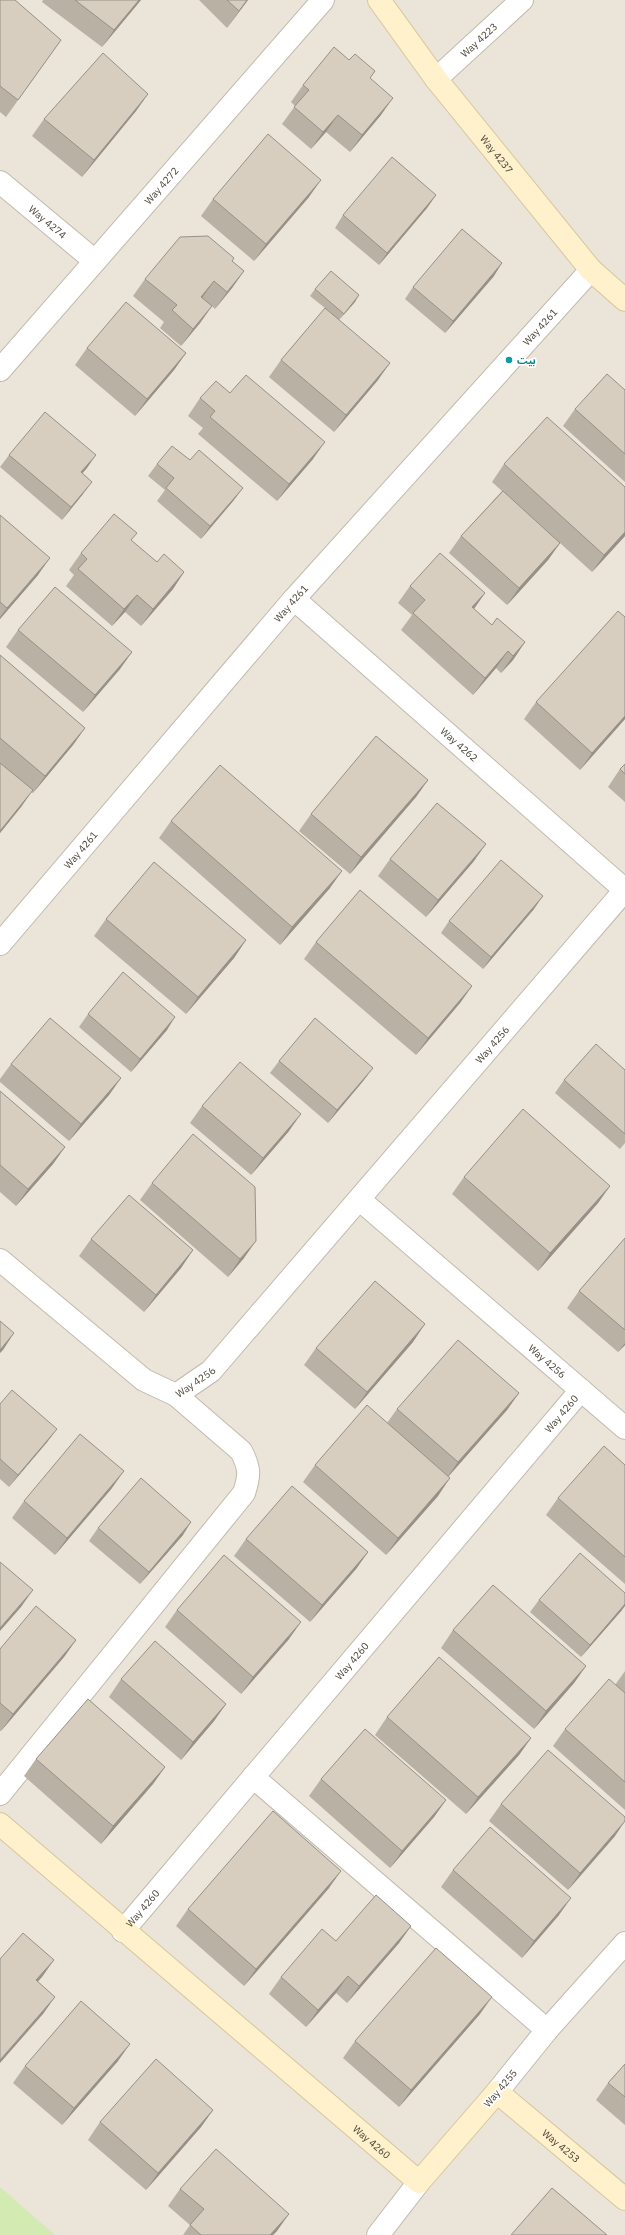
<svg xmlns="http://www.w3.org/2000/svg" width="625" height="2235" viewBox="0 0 625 2235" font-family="'IBM Plex Sans','Noto Sans Arabic',sans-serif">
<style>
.residential{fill:#eae4d9}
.green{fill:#d3ebb3}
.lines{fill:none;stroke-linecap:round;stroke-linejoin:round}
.street-casing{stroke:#c2baad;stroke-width:24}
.secondary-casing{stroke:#d7c69a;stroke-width:24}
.street{stroke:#fff;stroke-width:22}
.secondary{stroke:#fff1cc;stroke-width:22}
.wall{fill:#bab1a5}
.shaded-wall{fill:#979086}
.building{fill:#d8cec0;stroke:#979086}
.culture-dot{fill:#0f9aa8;stroke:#fff;stroke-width:1.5}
.labels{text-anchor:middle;stroke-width:3.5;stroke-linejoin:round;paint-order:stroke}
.street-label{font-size:10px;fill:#4b4338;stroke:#fff}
.culture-label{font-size:10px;font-weight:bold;fill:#0d838f;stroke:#fff;text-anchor:start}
</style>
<rect width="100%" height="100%" fill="#f6f2eb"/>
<path class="residential" d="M0 0H625V2235H0Z"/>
<path class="green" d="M0 2187 55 2235H0Z"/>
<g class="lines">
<g class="street-casing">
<g id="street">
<path id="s1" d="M436 79 522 0"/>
<path id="s2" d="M0 182 95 261"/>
<path id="s3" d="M0 370 323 0"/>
<path id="s4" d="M294 599 625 890"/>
<path id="s5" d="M0 944 294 599 591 270"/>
<path id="s6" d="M360 1200 625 1428"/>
<path id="s7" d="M0 1260 144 1380 176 1395 211 1371 625 890"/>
<path d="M253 1777 547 2030"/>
<path d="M0 1794 244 1493C250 1475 250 1468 241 1451L176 1395"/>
<path id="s8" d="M123 1931 581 1390"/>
<path d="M497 2092 547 2030 625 1943"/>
<path d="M378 2235 419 2182"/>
</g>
</g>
<g class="secondary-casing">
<g id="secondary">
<path id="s9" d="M379 0 436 79 591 270 625 300"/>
<path id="s10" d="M0 1824 419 2182 497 2092 625 2199"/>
</g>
</g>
<use href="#street" class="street"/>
<use href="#secondary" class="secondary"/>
</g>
<path class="wall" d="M0 0 61 40 6 117 0 112Z
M43 0H141L102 47 42 2Z
M199 0H248L227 28Z
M349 60 375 71 370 78 381 115 350 152 326 132 311 149 282 124 295 106 291 102 303 85Z
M148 94 136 111 82 177 32 136 44 119Z
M436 195 427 208 379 265 335 228 343 215Z
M309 197 254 261 201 216 213 199Z
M232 261 244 271 232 288 215 309 212 306 200 323 181 346 160 328 164 322 133 296 145 279Z
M494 276 445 333 405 299 413 287Z
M315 289 355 302 339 320 378 380 334 432 269 377 281 360 325 308 310 296Z
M87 348 186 353 174 370 135 416 75 365Z
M625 390V482L563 426 575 409Z
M230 393 313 459 277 501 198 434 203 428 188 416 200 398Z
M9 455 87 468 82 473 83 494 62 520 0 467Z
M157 464 234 500 201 539 157 501 165 490 148 476Z
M504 464 625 487V536L592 572 560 543 548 560 507 605 449 553 461 536 502 491 492 482Z
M0 515 38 575 0 619Z
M131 541 157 562 184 572 173 589 141 626 125 612 112 626 66 586 74 575 69 570 81 553Z
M410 586 485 593 474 609 492 625 525 642 513 660 501 673 496 668 473 695 401 630 412 615 398 603Z
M625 617V719L580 770 524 719 536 702Z
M18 630 132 652 120 669 83 712 6 647Z
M0 655 85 728 73 745 33 793 31 792 21 807 0 833Z
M625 764V802L608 787 620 769Z
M428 780 416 797 350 874 299 831 311 814Z
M171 821 330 888 280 945 159 838Z
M390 859 474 861 426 917 378 876Z
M534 909 483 969 441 933 449 921Z
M106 919 246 940 234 958 186 1014 94 936Z
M316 942 472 986 460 1003 416 1055 304 959Z
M88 1014 167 1030 131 1072 79 1027Z
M279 1061 364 1080 328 1123 270 1073Z
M11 1064 121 1078 109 1095 69 1141 0 1082V1079Z
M625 1070V1143L620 1149 555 1093 564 1080Z
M0 1091 65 1147 53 1164 16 1206 0 1192Z
M202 1106 289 1131 251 1175 190 1123Z
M464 1177 610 1186 598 1203 538 1271 452 1194Z
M152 1183 244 1258 228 1277 140 1200Z
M625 1238V1345L618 1352 567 1308 579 1291Z
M91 1239 193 1250 181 1268 144 1312 79 1256Z
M413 1342 355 1409 304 1365 316 1348Z
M519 1393 507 1410 448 1477 438 1496 386 1555 303 1482 315 1465 387 1423 397 1409Z
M0 1404 48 1441 9 1487 0 1479Z
M625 1465V1584L546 1515 558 1498Z
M112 1488 55 1555 12 1518 24 1501Z
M98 1528 183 1535 140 1584 89 1541Z
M246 1539 368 1552 356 1569 310 1622 234 1556Z
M539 1600 622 1610 581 1657 530 1612Z
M177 1610 289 1639 241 1694 165 1627Z
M453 1630 586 1666 574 1683 534 1729 441 1648Z
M76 1640 64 1657 1 1731H0V1649Z
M625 1671V1810L553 1746 565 1729 615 1685Z
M121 1679 226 1704 214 1721 181 1760 109 1697Z
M387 1717 531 1738 519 1755 466 1814 375 1735Z
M36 1759 165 1767 153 1784 101 1844 24 1776Z
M321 1779 446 1800 434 1817 390 1868 309 1796Z
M501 1804 615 1836 568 1890 489 1821Z
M453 1870 559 1915 522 1958 441 1887Z
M329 1888 244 1986 176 1926 188 1909Z
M411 1926 399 1943 347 2003 336 1993 306 2027 269 1994 281 1977 336 1941Z
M480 2014 399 2107 343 2058 355 2041Z
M118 2061 62 2125 13 2083 25 2066Z
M625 2064V2125L596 2100 608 2083Z
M213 2110 201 2127 146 2190 88 2140 100 2122Z
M180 2189 277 2231 273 2235H183L190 2225 168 2206Z"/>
<path class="shaded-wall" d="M139 0H141L102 47 114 30Z
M247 0H248L227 28 239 11Z
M148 94 136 111 82 177 94 160Z
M393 98 381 115 350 152 362 135Z
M338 115 326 132 311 149 323 132Z
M321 180 309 197 254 261 266 244Z
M436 195 427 208 379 265 387 253Z
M502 263 494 276 445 333 453 321Z
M244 271 232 288 215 309 227 292Z
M214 281 202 298 201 297Z
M359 295 355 302 339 320 344 314Z
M212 306 200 323 181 346 193 329Z
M186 353 174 370 135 416 147 399Z
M390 363 378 380 334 432 346 415Z
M325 442 313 459 277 501 289 484Z
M96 455 87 468 72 485 81 472Z
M92 482 83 494 62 520 71 507Z
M243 488 234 500 201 539 210 526Z
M625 532V536L592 572 604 555Z
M560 543 548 560 507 605 519 588Z
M50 558 38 575 0 619V617L7 608Z
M184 572 173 589 141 626 153 609Z
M485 593 473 610 472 607Z
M137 595 125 612 112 626 124 609Z
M525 642 513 660 501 673 513 656Z
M508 651 496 668 473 695 485 678Z
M132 652 120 669 83 712 95 695Z
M625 716V719L580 770 592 753Z
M85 728 73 745 33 793 45 776Z
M428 780 416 797 350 874 361 857Z
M33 790 21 807 0 833V831Z
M486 844 474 861 426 917 438 900Z
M342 871 330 888 280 945 292 927Z
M543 896 534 909 483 969 491 957Z
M246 940 234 958 186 1014 198 997Z
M472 986 460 1003 416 1055 428 1038Z
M175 1017 167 1030 131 1072 140 1059Z
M373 1068 364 1080 328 1123 337 1110Z
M121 1078 109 1095 69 1141 81 1124Z
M301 1114 289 1131 251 1175 263 1158Z
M65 1147 53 1164 16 1206 28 1189Z
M610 1186 598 1203 538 1271 550 1253Z
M256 1241 244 1258 228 1277 240 1259Z
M193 1250 181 1268 144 1312 156 1295Z
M425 1324 413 1342 355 1409 367 1392Z
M14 1333 3 1350 0 1353V1350Z
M625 1343V1345L618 1352Z
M519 1393 507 1410 446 1479 458 1462Z
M57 1429 48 1441 9 1487 18 1475Z
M124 1471 112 1488 55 1555 67 1538Z
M450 1478 438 1496 386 1555 398 1538Z
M191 1522 183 1535 140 1584 149 1572Z
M368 1552 356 1569 310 1622 322 1605Z
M33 1590 21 1607 0 1631V1628Z
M625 1604V1606L622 1610 581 1657 590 1645Z
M301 1622 289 1639 241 1694 253 1677Z
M76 1640 64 1657 1 1731 13 1714Z
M586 1666 574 1683 534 1729 546 1711Z
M226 1704 214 1721 181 1760 193 1742Z
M531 1738 519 1755 466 1814 478 1797Z
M165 1767 153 1784 101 1844 113 1826Z
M446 1800 434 1817 390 1868 402 1851Z
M625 1821 615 1836 568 1890 580 1873Z
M341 1871 329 1888 244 1986 256 1969Z
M571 1898 559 1915 522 1958 534 1941Z
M411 1926 399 1943 347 2003 359 1986Z
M54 1960 42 1977 24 1997 36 1980Z
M348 1976 336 1993 306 2027 318 2010Z
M55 1997 43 2014 0 2063V2060Z
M492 1997 480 2014 399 2107 411 2090Z
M130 2044 118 2061 62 2125 74 2108Z
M213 2110 201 2127 146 2190 158 2173Z
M289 2214 277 2231 273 2235H270Z"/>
<path class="building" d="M0 0H15L61 40 18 100 0 86Z
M75 0H139L114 30Z
M227 0H247L239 11Z
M334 47 349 60 355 54 375 71 370 78 393 98 362 135 338 115 323 132 294 107 309 90 303 85Z
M103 53 148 94 94 160 44 119Z
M268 134 321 180 266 244 213 199Z
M392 157 436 195 387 253 343 215Z
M462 229 502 263 453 321 413 287Z
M208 236 234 258 232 261 244 271 227 292 214 281 201 297 212 306 193 329 172 310 177 305 145 279 180 237Z
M331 271 359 295 344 314 315 289Z
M126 302 186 353 147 399 87 348Z
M325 308 390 363 346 415 281 360Z
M607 374 625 390V454L575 409Z
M246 375 325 442 289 484 210 417 215 411 200 398 216 381 230 393Z
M45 412 96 455 81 472 92 482 71 507 9 455Z
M547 417 625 487V532L604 555 504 464Z
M172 446 190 460 199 450 243 488 210 526 166 488 174 478 157 464Z
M503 491 560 543 519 588 461 536Z
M114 514 137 533 131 540 157 562 164 554 184 572 153 609 137 595 124 609 78 569 87 559 81 553Z
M0 515 50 558 7 608 0 602Z
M440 553 485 593 472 607 492 625 497 618 525 642 513 656 508 651 485 678 413 613 425 600 410 586Z
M55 587 132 652 95 695 18 630Z
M618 611 625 617V716L592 753 536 702Z
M0 655 85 728 45 776 0 738Z
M376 736 428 780 361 857 311 814Z
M0 763 33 790 0 831Z
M625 764V774L620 769Z
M220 765 342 871 292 927 171 821Z
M437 803 486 844 438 900 390 859Z
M501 860 543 896 491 957 449 921Z
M154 862 246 940 198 997 106 919Z
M360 890 472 986 428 1038 316 942Z
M123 972 175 1017 140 1059 88 1014Z
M50 1018 121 1078 81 1124 11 1064Z
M315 1018 373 1068 337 1110 279 1061Z
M596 1044 625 1070V1134L564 1080Z
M240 1062 301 1114 263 1158 202 1106Z
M0 1091 65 1147 28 1189 0 1165Z
M523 1109 610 1186 550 1253 464 1177Z
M193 1134 255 1187 256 1241 240 1259 152 1183Z
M129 1195 193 1250 156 1295 91 1239Z
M625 1238V1330L579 1291Z
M375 1281 425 1324 367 1392 316 1348Z
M0 1321 14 1333 0 1350Z
M458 1340 519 1393 458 1462 397 1409Z
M12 1390 57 1429 18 1475 0 1459V1404Z
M367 1405 450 1478 398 1538 315 1465Z
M80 1434 124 1471 67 1538 24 1501Z
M604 1446 625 1465V1557L558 1498Z
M141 1478 191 1522 149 1572 98 1528Z
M292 1486 368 1552 322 1605 246 1539Z
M580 1553 625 1593V1604L590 1645 539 1600Z
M224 1555 301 1622 253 1677 177 1610Z
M0 1562 33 1590 0 1628Z
M493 1585 586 1666 546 1711 453 1630Z
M36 1606 76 1640 13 1714 0 1703V1649Z
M155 1641 226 1704 193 1742 121 1679Z
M439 1657 531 1738 478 1797 387 1717Z
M609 1679 625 1693V1782L565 1729Z
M88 1699 165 1767 113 1826 36 1759Z
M365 1729 446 1800 402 1851 321 1779Z
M548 1750 625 1817V1821L580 1873 501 1804Z
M273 1811 341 1871 256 1969 188 1909Z
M490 1827 571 1898 534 1941 453 1870Z
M376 1895 411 1926 359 1986 348 1976 318 2010 281 1977 322 1929 336 1941Z
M23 1933 54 1960 36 1980 55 1997 0 2060V1959Z
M436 1948 492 1997 411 2090 355 2041Z
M81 2001 130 2044 74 2108 25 2066Z
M156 2059 213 2110 158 2173 100 2122Z
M625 2064V2097L608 2083Z
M216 2149 289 2214 270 2235H201L190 2225 204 2209 180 2189Z
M552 2188 607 2235H511Z"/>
<circle class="culture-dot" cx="509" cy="360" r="4"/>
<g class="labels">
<g class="street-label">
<text dy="4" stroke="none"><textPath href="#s1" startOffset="58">Way 4223</textPath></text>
<text dy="4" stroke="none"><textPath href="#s9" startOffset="194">Way 4237</textPath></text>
<text dy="4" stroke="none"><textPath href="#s3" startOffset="245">Way 4272</textPath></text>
<text dy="4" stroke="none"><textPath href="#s2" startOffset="62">Way 4274</textPath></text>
<text dy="4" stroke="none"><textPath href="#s5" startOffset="820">Way 4261</textPath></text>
<text dy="4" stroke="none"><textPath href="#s5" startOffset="448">Way 4261</textPath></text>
<text dy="4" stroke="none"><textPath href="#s4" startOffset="220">Way 4262</textPath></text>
<text dy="4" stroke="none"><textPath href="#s5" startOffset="124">Way 4261</textPath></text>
<text dy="4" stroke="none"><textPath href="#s7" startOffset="696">Way 4256</textPath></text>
<text dy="4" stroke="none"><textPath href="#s6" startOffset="247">Way 4256</textPath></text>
<text dy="4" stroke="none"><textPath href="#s7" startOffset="246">Way 4256</textPath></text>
<text dy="4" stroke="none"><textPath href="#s8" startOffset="678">Way 4260</textPath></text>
<text dy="4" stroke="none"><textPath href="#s8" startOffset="354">Way 4260</textPath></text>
<text dy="4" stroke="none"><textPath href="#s8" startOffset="30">Way 4260</textPath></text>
<text transform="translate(500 2088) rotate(-50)" y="4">Way 4255</text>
<text dy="4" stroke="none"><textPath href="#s10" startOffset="489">Way 4260</textPath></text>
<text dy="4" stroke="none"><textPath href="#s10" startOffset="754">Way 4253</textPath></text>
</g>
<g class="culture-label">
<text x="517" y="364">بيت</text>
</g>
</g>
</svg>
